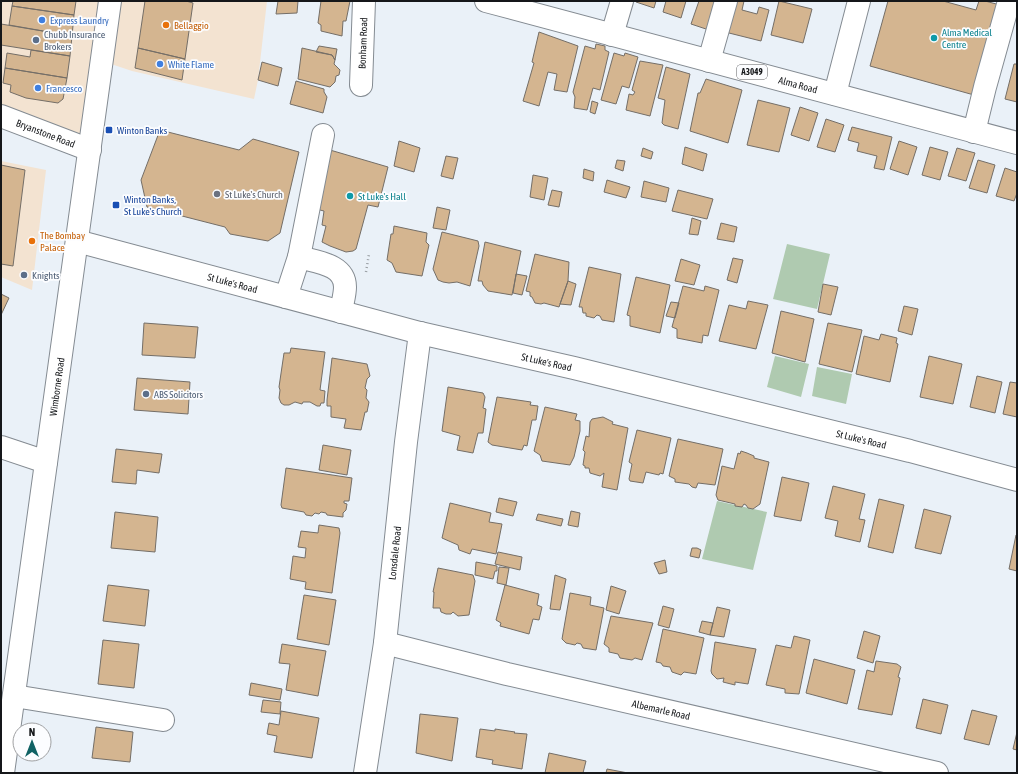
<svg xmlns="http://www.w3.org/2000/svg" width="1018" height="774" viewBox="0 0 1018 774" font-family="'Asap Condensed',sans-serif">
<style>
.commercial{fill:#f3e3d1}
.green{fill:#afcab0}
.building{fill:#d4b590;stroke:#746e67}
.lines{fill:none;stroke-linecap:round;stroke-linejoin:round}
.minor-casing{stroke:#848b92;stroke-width:24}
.major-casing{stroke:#848b92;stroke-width:24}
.path{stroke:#989da2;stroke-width:2.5;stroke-dasharray:1 3;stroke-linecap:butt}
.minor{stroke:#fff;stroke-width:22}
.major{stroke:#fff;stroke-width:22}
.shop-dot{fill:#3f7fe0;stroke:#fcfdff;stroke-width:1.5}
.food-dot{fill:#e8710a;stroke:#fcfdff;stroke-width:1.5}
.culture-dot{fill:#0f9aa8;stroke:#fcfdff;stroke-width:1.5}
.service-dot{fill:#5c6f8a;stroke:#fcfdff;stroke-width:1.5}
.transit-dot{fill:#1a4fb4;stroke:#fcfdff;stroke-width:1.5}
.worship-dot{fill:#6b7280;stroke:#fcfdff;stroke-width:1.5}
.labels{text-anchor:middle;stroke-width:3.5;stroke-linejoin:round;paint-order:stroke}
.shield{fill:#fcfdff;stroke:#5a5c5f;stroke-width:1}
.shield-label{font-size:9px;font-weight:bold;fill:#15171a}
.shop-label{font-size:10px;fill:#366cbe;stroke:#fcfdff;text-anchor:start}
.food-label{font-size:10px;fill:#c56008;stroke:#fcfdff;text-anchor:start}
.culture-label{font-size:10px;fill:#0d838f;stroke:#fcfdff;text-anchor:start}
.service-label{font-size:10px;fill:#4e5e75;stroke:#fcfdff;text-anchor:start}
.street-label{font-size:10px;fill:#15171a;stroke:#fcfdff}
.transit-label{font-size:10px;fill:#164399;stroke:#fcfdff;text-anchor:start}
.worship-label{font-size:10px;fill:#5b616d;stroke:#fcfdff;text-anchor:start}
</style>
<rect width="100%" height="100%" fill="#eaf1f8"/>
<path class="commercial" d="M1 1H267L258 80 254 99 132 71 102 61 90 150 1 116Z
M1 161 46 170 32 290 1 277Z"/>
<path class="green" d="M787 244 830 254 817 309 773 299Z
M775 356 809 364 801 397 767 387Z
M817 367 852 374 846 404 812 396Z
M717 501 767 512 753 570 702 559Z"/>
<path class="building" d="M13 1H76L74 15 12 6Z
M145 1H186L193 3 185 59 138 48Z
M278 1H298L297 13 276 14Z
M321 1H350L346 21H343L342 36 321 31V25L318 23Z
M636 1H656L654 8 636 2Z
M666 1H686L681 18 663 12Z
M699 1H713L718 2 709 30 691 24Z
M733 1H744L742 10 757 14 759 7 769 10 761 41 725 32Z
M779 1 812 9 803 43 771 35Z
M888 1H943L976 10 979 1H985L1000 5 974 95 870 66Z
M12 6 74 15 72 36 9 25Z
M1 24 72 36 70 56 1 45Z
M539 32 578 46 567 92 554 90 557 74 548 72 539 106 523 101 534 63 532 62Z
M596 44 605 46V50L609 52 600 90 593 88 587 110 574 108 575 97 573 92 585 46 595 49Z
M319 46 337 49 335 60 332 55 316 52Z
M138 48 185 59 182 80 135 68Z
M302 48 332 55 335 60 334 64 340 70 339 75 336 76 335 82 330 87 298 79Z
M31 50 70 56 67 78 5 68 7 53 30 57Z
M614 53 624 56 625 53 638 57 629 88 622 86 616 104 601 100Z
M640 61 663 65 650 116 626 110 629 94 633 95 635 92 632 90Z
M262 62 282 68 278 86 258 80Z
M1014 64H1017V102L1005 99Z
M666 67 690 74 678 129 664 125 662 123 665 100 658 98Z
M5 68 67 78 63 99 58 103 26 98 10 92 11 85 3 83Z
M706 79 742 90 728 143 690 131 698 93H700Z
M296 81 324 89V92L327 97 323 113 290 104Z
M758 100 790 108 779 152 747 145Z
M592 101 598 103 595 114 590 112Z
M800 107 818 113 809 141 791 135Z
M826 119 844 125 835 152 817 147Z
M852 127 892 137 884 170 874 168 877 156 857 151 859 143 848 140Z
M160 130 239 150 253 139 299 152 280 233 268 241 230 234 225 227 147 207 141 180Z
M399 141 420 148 414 172 394 166Z
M899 141 917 147 908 175 890 169Z
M685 147 707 154 703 171 682 164Z
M930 147 948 152 940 180 922 175Z
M643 148 653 152 651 159 641 156Z
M957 148 975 153 966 181 948 176Z
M330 150 388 167 378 207 368 205 356 249 353 251 346 252 330 246 322 242 326 226 322 225 324 211 316 209Z
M446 156 458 158 453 179 441 176Z
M617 160 625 161 623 171 615 168Z
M978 160 995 165 987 193 969 188Z
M1 165 25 170 13 266 1 264Z
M1005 168 1017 172V193L1014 201 996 196Z
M584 169 594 172 593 181 583 178Z
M533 175 548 178 544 200 530 197Z
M607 180 630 187 626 198 604 192Z
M644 181 669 188 666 202 641 197Z
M552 190 562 192 559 207 548 205Z
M678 190 713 199 707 219 672 211Z
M437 207 450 210 446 230 433 228Z
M692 218 701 221 698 235 689 234Z
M721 223 737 227 734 242 717 239Z
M394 226 427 233 426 242 429 245 422 276 396 272 392 263 387 260 391 234H393Z
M442 232 478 241 479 246 470 286 457 282 449 283 443 282 438 280 433 269Z
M485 242 521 251 512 295 488 291 483 285 482 281H478Z
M535 254 569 262 568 281 559 307 544 303 541 304 535 303 532 297 530 296V292L526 291Z
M733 258 743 260 737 283 727 280Z
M681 259 700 265 694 285 675 281Z
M589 267 621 274 614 322 602 320 600 316 597 315 594 318 586 316V313H583L582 307H579Z
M516 274 527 276 522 295 513 293Z
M636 277 670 285 660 333 630 326V316L627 315Z
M568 281 576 284 571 305 560 304Z
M823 284 838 287 831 315 818 312Z
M683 286 704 291 705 286 719 290 708 336 703 335 702 343 677 338V329L672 327Z
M1 294 9 298 1 315Z
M748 301 768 305 756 349 719 341 729 305 746 309Z
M671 302 679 303 675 318 666 316Z
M904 306 918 309 912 335 898 331Z
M781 311 814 319 805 362 772 353Z
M144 323 198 327 195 358 142 355Z
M828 323 862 330 852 372 819 364Z
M881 334 897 338 896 343 898 344 890 382 856 374 864 336 879 340Z
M291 348 325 352 320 390 325 391 324 403H321L320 406H317L310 402H303L302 404 295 402 289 405H284L281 403 279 398 280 390 279 387 284 353H290Z
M929 356 962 364 953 404 920 397Z
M332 358 367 364 370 376 367 379 365 388 367 390 366 398 369 402 367 412H365L361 430 344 428 346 419 331 417V406H327V400Z
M977 376 1002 382 995 413 970 407Z
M137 378 190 382 188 414 134 410Z
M1010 382 1017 383V417L1003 414Z
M448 387 483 393 485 397 483 408 486 409 483 433H478L473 453 457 450 460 436 442 431Z
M497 397 531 402 530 405 538 406 536 420H532L527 446 524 445 522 450 492 445 488 442Z
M545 407 577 414 575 420 580 421V431L574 457 570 465 542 461 540 455 534 451Z
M603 417 613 422 612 424 628 428 617 490 602 487 604 473 600 476 590 473 589 468H585V466L583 465 585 452 583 450 586 436 589 437 590 422 592 419Z
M637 430 671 438 663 474 660 473 659 475 646 472 643 483 630 481 629 479 632 464 629 462Z
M678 439 723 449 715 485 698 483 696 488 692 487 689 484 675 482V479L669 476Z
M323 445 351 450 347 475 319 470Z
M116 449 162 454 159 473 137 470 136 484 112 482Z
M741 451 747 453 754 456V458L769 462 760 504 753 509 748 508 746 505 744 504 742 507 735 506V504L718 500 716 495 722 466 734 469 738 453 740 454Z
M286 468 352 478 349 501H344V503L347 504 346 510 343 513V517L327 515 326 513 321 512 319 514 315 513 312 516 306 515 304 512 282 508 281 505Z
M782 477 809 483 801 521 774 516Z
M833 486 865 494 859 519 865 520 860 542 835 536 838 521 825 518Z
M499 498 517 502 513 516 496 512Z
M879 499 904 505 893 553 868 547Z
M450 503 491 513 489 522 502 524 496 554 472 549 470 554 459 550 458 545 442 538Z
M924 509 951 516 941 554 915 548Z
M571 511 580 513 578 527 568 525Z
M115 512 158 517 155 552 111 548Z
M538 514 563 519 561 526 536 520Z
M319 525 339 528 340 533 332 593 305 589 306 582 290 579 293 556 305 558 306 548 298 547 301 531 318 533Z
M1016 535H1017V571L1009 569Z
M692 548H697L701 550 699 558 690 556Z
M498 552 522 557 520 570 495 564Z
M665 560 667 572 659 574 654 563Z
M476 562 497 566V571H495L493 579 475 575Z
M499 567 509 568 506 585 497 583Z
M438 568 473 575 475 581 469 615 458 616 453 612 451 614H446L441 612 440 608H433L434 592H433Z
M555 575 566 579 560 610 550 609Z
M108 585 149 590 145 626 103 621Z
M505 585 539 594 537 605 542 607 539 620 533 619 529 634 500 626 501 623 496 620Z
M611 586 626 591 619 614 606 610Z
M570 593 591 597 590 605 604 608 596 650 583 648 581 644 577 643 575 645 566 643 562 639Z
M304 595 336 600 329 645 297 639Z
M663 606 674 609 669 628 658 625Z
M717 607 730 610 724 637 710 635Z
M611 616 653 623 642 660 635 658 632 660 620 658 618 654 609 652V648L604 644Z
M702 621 713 623 710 635 699 632Z
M663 629 704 638 696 674 684 672 681 675 672 672 670 667 663 666 661 663 656 662Z
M864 631 880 636 873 663 857 658Z
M794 636 810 640 799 694 785 693V689L766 685 776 645 791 648Z
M103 640 139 644 134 688 98 684Z
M715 642 756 649 748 684 735 682V685L723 682 724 678 717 679 712 674 711 671Z
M282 644 326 651 318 696 286 690 290 664 279 663Z
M814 659 855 670 847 704 806 693Z
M876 661 897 664 901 667 898 677 900 678 892 715 858 709 867 670 874 672Z
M251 683 282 689 280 700 249 695Z
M923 699 948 705 941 734 916 728Z
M263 700 281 702 280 714 261 712Z
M972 710 997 716 989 745 964 739Z
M281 711 319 718 312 758 274 752 277 736 267 734 269 723 279 725Z
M420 714 458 718 452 761 416 753Z
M96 727 133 732 130 762 92 758Z
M480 729 495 731V729L515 732 514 733 527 734 522 769 492 764 493 760 476 757Z
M1017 732V750L1013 749Z
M549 753 586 761 583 773H545Z
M607 769 628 773H606Z"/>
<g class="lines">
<g class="minor-casing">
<g id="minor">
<path d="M612 35 622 1"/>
<path d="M709 61 726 1"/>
<path id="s1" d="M361 85 364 1"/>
<path d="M835 94 859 1"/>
<path id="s2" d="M1 116 90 150"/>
<path d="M974 132 985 87 1009 1"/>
<path id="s3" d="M77 241 420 333 574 368 910 451 1017 480"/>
<path d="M299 257C316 262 345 264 345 287 345 295 342 304 341 312"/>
<path d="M286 297 299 257 323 135"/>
<path d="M1 447 46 462"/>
<path id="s4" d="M385 643 507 674 937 773"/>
<path d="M14 696 163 720"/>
<path id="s5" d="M3 773 110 1"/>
<path id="s6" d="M365 773 385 643 406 442 420 333"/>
</g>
</g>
<g class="major-casing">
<g id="major">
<path id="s7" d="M486 1 1017 143"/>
</g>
</g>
<path class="path" d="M366 272 369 254"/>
<use href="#minor" class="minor"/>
<use href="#major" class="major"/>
</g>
<g class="shop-dot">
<circle cx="42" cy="20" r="4"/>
<circle cx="160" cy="64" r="4"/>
<circle cx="38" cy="88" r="4"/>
</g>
<g class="food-dot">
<circle cx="166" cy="25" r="4"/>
<circle cx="32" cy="241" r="4"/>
</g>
<g class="culture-dot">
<circle cx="934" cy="38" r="4"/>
<circle cx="350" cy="196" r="4"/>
</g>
<g class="service-dot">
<circle cx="36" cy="40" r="4"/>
<circle cx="24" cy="275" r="4"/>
<circle cx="146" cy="394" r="4"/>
</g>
<g class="transit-dot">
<rect x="105" y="126" width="8" height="8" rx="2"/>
<rect x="112" y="201" width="8" height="8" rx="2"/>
</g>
<circle class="worship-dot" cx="217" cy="194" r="4"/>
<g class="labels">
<rect class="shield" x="737" y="65" width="30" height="14" rx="3"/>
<g class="shield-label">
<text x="752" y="75">A3049</text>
</g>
<g class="shop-label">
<text x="50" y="24">Express Laundry</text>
<text x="168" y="68">White Flame</text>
<text x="46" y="92">Francesco</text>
</g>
<g class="food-label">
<text x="174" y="29">Bellaggio</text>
<text x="40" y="239">The Bombay<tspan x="40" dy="12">Palace</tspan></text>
</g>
<g class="culture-label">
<text x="942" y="36">Alma Medical<tspan x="942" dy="12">Centre</tspan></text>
<text x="358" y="200">St Luke's Hall</text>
</g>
<g class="service-label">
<text x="44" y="38">Chubb Insurance<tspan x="44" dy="12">Brokers</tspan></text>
<text x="32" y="279">Knights</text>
<text x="154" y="398">ABS Solicitors</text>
</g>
<g class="street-label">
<text dy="4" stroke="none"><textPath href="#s1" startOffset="42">Bonham Road</textPath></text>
<text dy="4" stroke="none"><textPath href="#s7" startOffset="323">Alma Road</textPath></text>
<text dy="4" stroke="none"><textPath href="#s2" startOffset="48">Bryanstone Road</textPath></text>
<text dy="4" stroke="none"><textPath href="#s3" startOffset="161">St Luke's Road</textPath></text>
<text dy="4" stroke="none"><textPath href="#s3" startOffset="485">St Luke's Road</textPath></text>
<text dy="4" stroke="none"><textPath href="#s5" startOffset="390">Wimborne Road</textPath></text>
<text dy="4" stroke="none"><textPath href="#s3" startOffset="809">St Luke's Road</textPath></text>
<text dy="4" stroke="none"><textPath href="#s6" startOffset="222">Lonsdale Road</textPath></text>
<text dy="4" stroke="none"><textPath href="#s4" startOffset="284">Albemarle Road</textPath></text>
</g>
<g class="transit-label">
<text x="117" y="134">Winton Banks</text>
<text x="124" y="203">Winton Banks,<tspan x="124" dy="12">St Luke's Church</tspan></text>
</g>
<g class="worship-label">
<text x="225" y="198">St Luke's Church</text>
</g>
</g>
<rect width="1018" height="774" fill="none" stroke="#15171a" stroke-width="4"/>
<g transform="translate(32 742)"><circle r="19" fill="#fcfdff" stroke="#a0a1a3"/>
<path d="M0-3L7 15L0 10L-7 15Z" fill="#106264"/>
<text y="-6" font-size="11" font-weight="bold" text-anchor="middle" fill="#15171a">N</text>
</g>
</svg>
